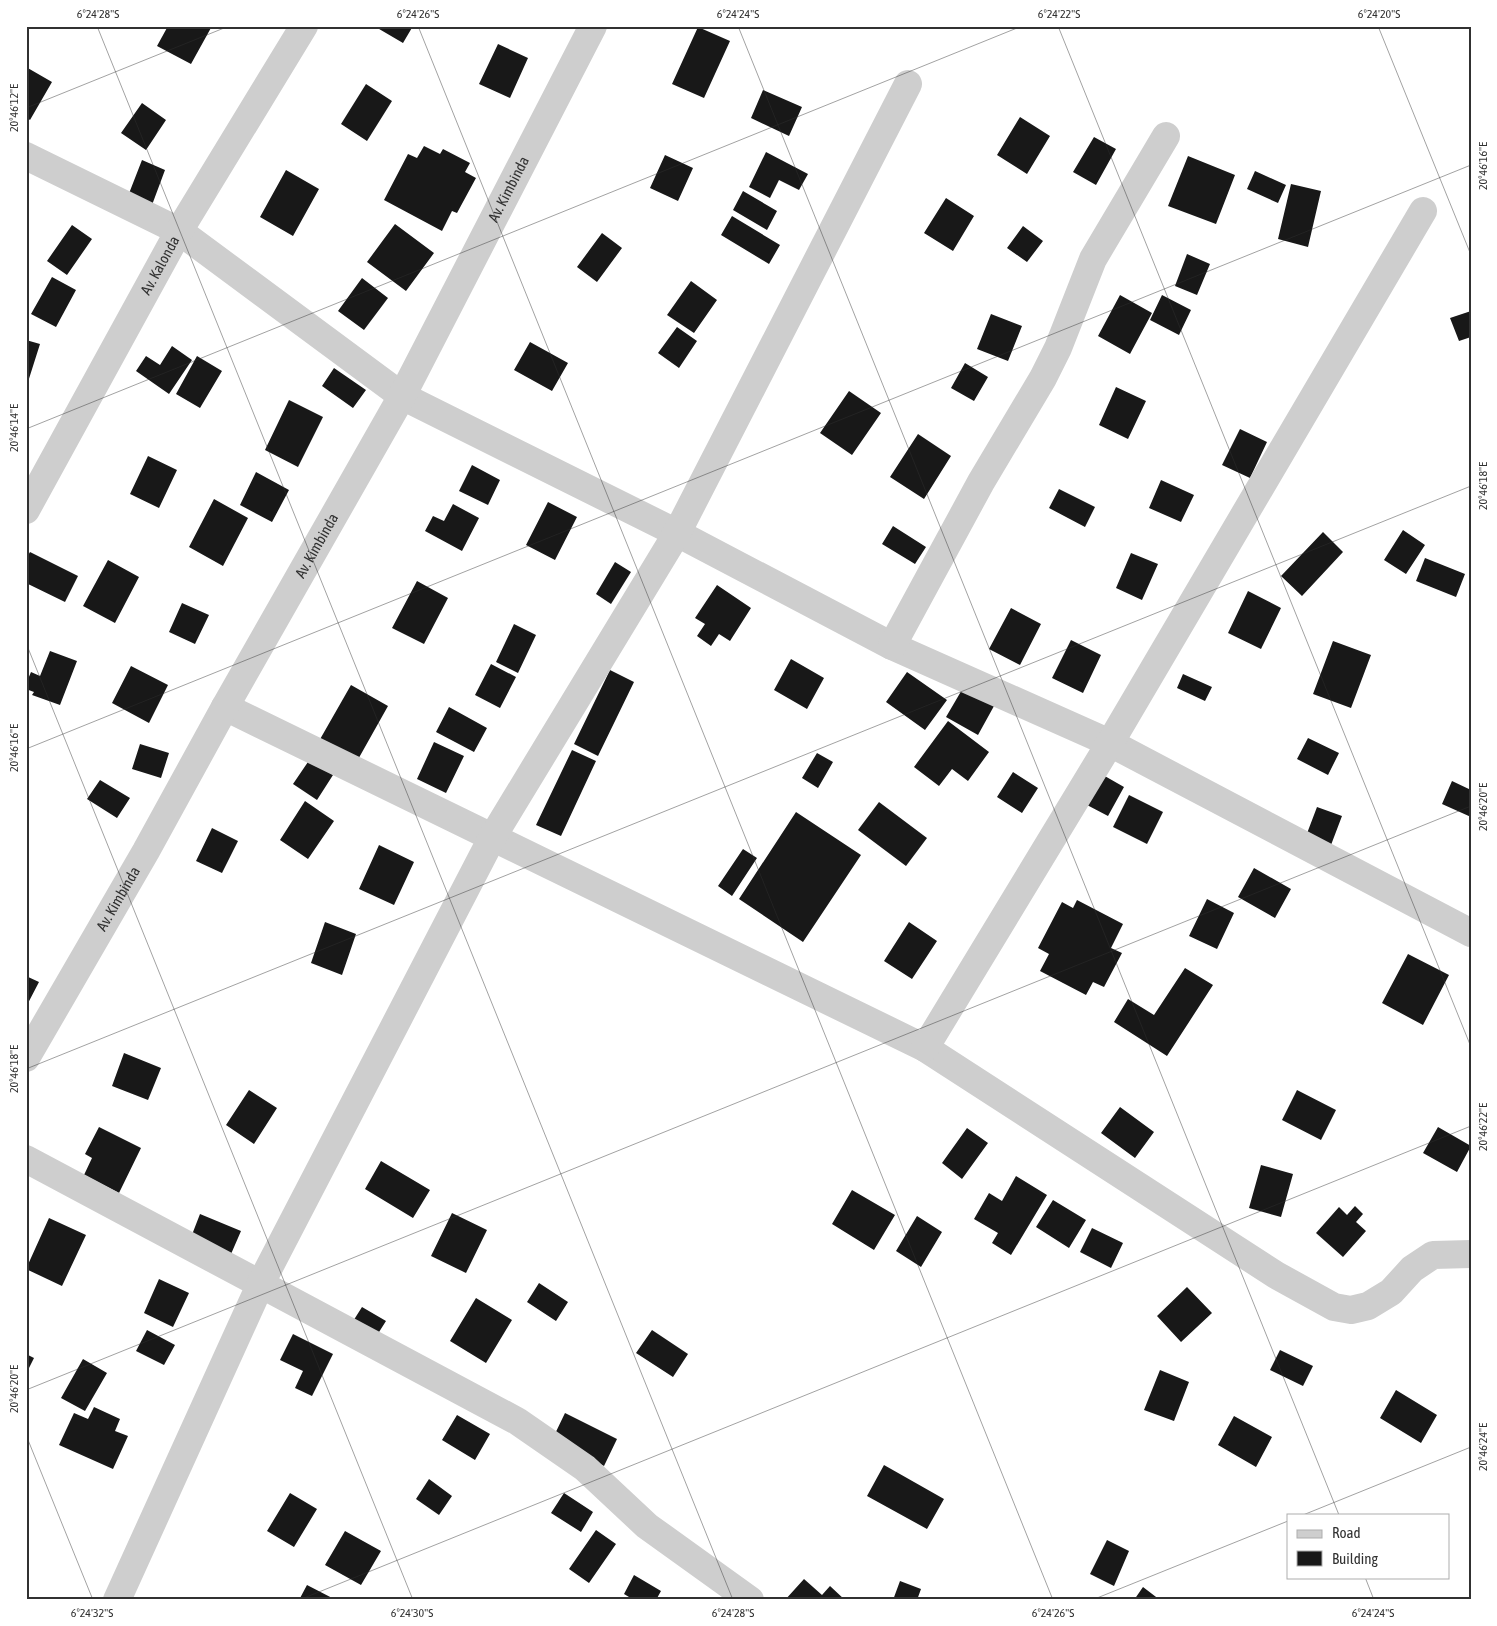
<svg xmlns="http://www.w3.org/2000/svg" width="1497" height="1626" viewBox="0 0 1497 1626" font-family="'Asap Condensed',sans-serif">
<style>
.building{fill:#181818}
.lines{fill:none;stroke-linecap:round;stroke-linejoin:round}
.street{stroke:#cecece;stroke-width:28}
.ticks{fill:none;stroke:#313131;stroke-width:1;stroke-opacity:0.45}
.labels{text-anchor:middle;stroke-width:5;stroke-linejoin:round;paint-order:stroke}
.street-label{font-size:15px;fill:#313131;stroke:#fff}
.neatline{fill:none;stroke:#313131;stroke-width:2}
.ticks-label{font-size:12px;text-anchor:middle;fill:#313131}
</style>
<rect width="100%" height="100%" fill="#fff"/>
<path class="building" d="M168 26H212L191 64 157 46Z
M374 26H413L403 43Z
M698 27 730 41 704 98 672 84Z
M498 44 528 58 510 98 479 84Z
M26 67 52 82 30 120 26 117Z
M366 84 392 101 367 141 341 124Z
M763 90 802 107 789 136 751 118Z
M142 103 166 120 146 150 121 133Z
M1020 117 1050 136 1027 174 997 155Z
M1094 137 1116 149 1096 185 1073 172Z
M424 146 440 154 443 149 470 163 465 172 476 178 457 213 452 211 442 231 384 200 408 154 417 158Z
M766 152 808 174 799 190 779 180 770 198 749 187Z
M665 155 693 168 678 201 650 188Z
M1188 156 1235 175 1216 224 1168 206Z
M142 160 165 170 152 205 128 196Z
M286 170 319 189 293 236 260 217Z
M1255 171 1286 185 1278 203 1247 189Z
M1291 184 1321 191 1308 247 1278 239Z
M743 191 777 211 767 230 733 210Z
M946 198 974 216 953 251 924 233Z
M732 216 780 245 769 264 721 235Z
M395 224 434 253 406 291 367 262Z
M72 225 92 239 67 275 47 261Z
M1023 226 1043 241 1027 262 1007 248Z
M602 233 622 248 597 282 577 267Z
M1187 254 1210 264 1197 295 1175 286Z
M52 277 76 290 56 327 31 314Z
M362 278 388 298 364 330 338 311Z
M691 281 717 300 694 333 667 315Z
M1120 295 1152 313 1130 354 1098 336Z
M1162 295 1191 310 1179 335 1150 320Z
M1471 311V337L1459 341 1450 318Z
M991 314 1022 326 1008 361 977 349Z
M677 327 697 341 679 368 658 353Z
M26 340 40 344 27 385H26Z
M530 342 568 363 552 391 514 370Z
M172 346 192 360 169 394 136 371 146 356 160 365Z
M197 356 222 371 200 408 176 394Z
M965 363 988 377 974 401 951 388Z
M334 368 366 390 353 408 322 386Z
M1116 387 1146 401 1128 439 1099 425Z
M849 391 881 413 852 455 820 433Z
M289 400 323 417 298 467 265 450Z
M1240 429 1267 442 1250 478 1222 465Z
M918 434 951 456 924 499 890 477Z
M148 456 177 470 159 508 130 494Z
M472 465 500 480 488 505 459 491Z
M256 472 289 490 272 522 240 505Z
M1161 480 1194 495 1181 522 1149 508Z
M1059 489 1095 507 1085 527 1049 508Z
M214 499 248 518 223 566 189 547Z
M548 502 577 517 555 560 526 545Z
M453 504 479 518 462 551 425 531 433 516 444 521Z
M893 526 926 547 915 564 882 544Z
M1403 530 1425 545 1406 574 1384 560Z
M1323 532 1343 552 1302 596 1281 576Z
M30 552 78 576 65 602 26 583V559Z
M1131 553 1158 564 1142 600 1116 588Z
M1425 558 1465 574 1456 597 1416 581Z
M108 560 139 577 115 623 83 606Z
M615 562 631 572 611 604 596 594Z
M417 581 448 598 424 644 392 628Z
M717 585 751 608 730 641 719 634 711 646 697 636 705 624 695 618Z
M1248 591 1281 608 1261 649 1228 633Z
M182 603 209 615 195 644 169 632Z
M1011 608 1041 624 1020 665 989 649Z
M514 624 536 635 518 673 496 662Z
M1071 640 1101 655 1083 693 1052 678Z
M1333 641 1371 655 1351 708 1313 694Z
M50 651 77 661 60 705 32 695 34 692 26 689V684L31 672 40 676Z
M791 659 824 678 807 709 774 690Z
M491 664 516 677 500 708 475 695Z
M131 666 168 685 149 723 112 703Z
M610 670 634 682 598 756 574 744Z
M907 672 947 700 925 730 886 702Z
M1183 674 1212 687 1205 701 1177 688Z
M351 685 388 706 356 763 319 741Z
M963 688 994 706 978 735 946 717Z
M449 707 487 728 474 752 436 732Z
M948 721 989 752 968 781 952 769 939 786 914 767Z
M1308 738 1339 753 1328 775 1297 759Z
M434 742 464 756 446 793 417 779Z
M140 744 169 753 161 778 132 769Z
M572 750 596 761 561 836 536 825Z
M817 753 833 762 818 788 802 778Z
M310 759 333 775 317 800 293 784Z
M1013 772 1038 788 1022 813 997 797Z
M1103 775 1124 787 1108 816 1087 805Z
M100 780 130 798 117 818 87 799Z
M1452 781 1471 790V817L1442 804Z
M1129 795 1163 812 1147 844 1113 827Z
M305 801 334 821 308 859 280 840Z
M879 802 927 838 906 866 858 830Z
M1317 807 1342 816 1331 845 1306 836Z
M796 812 861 855 803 942 739 899Z
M212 828 238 841 222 873 196 861Z
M379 845 414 862 394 905 359 889Z
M743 849 757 858 732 896 718 886Z
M1254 868 1291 889 1275 918 1238 897Z
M1207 899 1234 913 1217 949 1189 936Z
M1077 900 1123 924 1111 948 1122 953 1104 987 1093 982 1086 995 1040 971 1049 954 1038 948 1062 902 1073 908Z
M325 922 356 934 342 975 311 963Z
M909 922 937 941 912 979 884 961Z
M1408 954 1449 975 1423 1025 1382 1003Z
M1185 968 1213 985 1167 1056 1114 1022 1128 999 1154 1015Z
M26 976 39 982 26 1007Z
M124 1053 161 1068 148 1100 112 1086Z
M249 1090 277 1108 254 1144 226 1125Z
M1297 1090 1336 1110 1321 1140 1282 1120Z
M1120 1107 1154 1132 1135 1158 1101 1133Z
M99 1127 141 1148 119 1193 84 1175 92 1158 85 1154Z
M1438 1127 1471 1146 1457 1172 1423 1153Z
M967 1128 988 1143 962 1179 942 1163Z
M381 1161 430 1190 413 1218 365 1189Z
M1261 1165 1293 1174 1281 1217 1249 1208Z
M1016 1176 1047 1195 1011 1255 992 1243 998 1233 974 1219 989 1193 1002 1201Z
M852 1190 895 1215 874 1250 832 1224Z
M1053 1200 1086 1220 1069 1248 1036 1227Z
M1355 1206 1363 1214 1356 1222 1366 1231 1343 1257 1316 1233 1339 1207 1347 1215Z
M452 1213 487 1230 466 1273 431 1256Z
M200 1214 241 1231 228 1261 188 1245Z
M917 1216 942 1232 921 1267 896 1251Z
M49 1218 86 1235 62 1286 26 1269Z
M1092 1228 1123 1243 1111 1268 1080 1252Z
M159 1279 189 1293 173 1327 144 1313Z
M539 1283 568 1302 556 1321 527 1302Z
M1187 1287 1212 1313 1181 1342 1157 1316Z
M476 1298 512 1320 486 1363 450 1341Z
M362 1307 386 1321 374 1340 350 1326Z
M147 1330 175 1345 164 1365 136 1351Z
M652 1330 688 1354 673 1377 636 1353Z
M293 1334 333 1354 312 1396 295 1388 303 1371 280 1360Z
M1280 1350 1313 1366 1303 1386 1270 1370Z
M26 1354 34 1358 26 1374Z
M83 1359 107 1373 85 1411 61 1398Z
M1160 1370 1189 1382 1174 1421 1144 1410Z
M1396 1390 1437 1415 1421 1443 1380 1418Z
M94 1407 120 1419 115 1431 128 1436 113 1469 59 1445 74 1413 88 1419Z
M565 1413 617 1439 604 1466 552 1440Z
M457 1415 490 1434 475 1460 442 1440Z
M1234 1416 1272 1437 1256 1467 1218 1445Z
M884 1465 944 1499 927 1529 867 1496Z
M429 1479 452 1496 439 1515 416 1499Z
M290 1493 317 1509 294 1547 267 1531Z
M564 1493 593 1512 581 1532 551 1513Z
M596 1530 616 1544 589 1583 569 1569Z
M345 1531 381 1551 361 1585 325 1565Z
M1107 1540 1129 1551 1114 1586 1090 1574Z
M634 1575 661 1591 656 1600H634L624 1594Z
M804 1579 822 1595 830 1586 845 1600H785Z
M900 1581 921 1589 917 1600H893Z
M307 1585 336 1600H299Z
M1143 1587 1160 1600H1134Z"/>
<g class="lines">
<g class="street">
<path d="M26 156 179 231 402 396 677 533 892 646 1110 743 1471 933"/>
<path id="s1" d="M26 510 179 231 304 26"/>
<path d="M892 646 981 482 1043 378 1058 348 1093 259 1166 136"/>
<path d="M225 707 925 1048 1276 1275 1334 1307 1351 1310 1368 1306 1391 1292 1412 1269 1433 1255 1471 1254"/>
<path d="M925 1048 1110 743 1423 211"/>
<path id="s2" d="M26 1058 146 851 225 707 402 396 593 26"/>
<path d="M26 1159 517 1421 585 1468 647 1526 750 1600"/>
<path d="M117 1600 261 1283 492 838 677 533 908 84"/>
</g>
</g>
<path class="ticks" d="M97 26 733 1600M418 26 1053 1600M738 26 1339 1515M1058 26 1471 1047M1378 26 1471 255M26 108 229 26M26 429 1022 26M26 643 413 1600M26 749 1471 165M26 1069 1471 486M26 1390 1471 806M26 1435 93 1600M1303 1515 1471 1447M1365 1577 1374 1600M299 1600 1471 1126M1092 1600 1288 1521"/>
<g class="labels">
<g class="street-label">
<text dy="5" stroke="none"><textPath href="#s2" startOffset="994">Av. Kimbinda</textPath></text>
<text dy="5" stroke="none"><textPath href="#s1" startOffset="279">Av. Kalonda</textPath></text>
<text dy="5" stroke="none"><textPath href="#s2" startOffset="589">Av. Kimbinda</textPath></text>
<text dy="5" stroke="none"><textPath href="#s2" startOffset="184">Av. Kimbinda</textPath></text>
</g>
</g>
<rect width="1497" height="1626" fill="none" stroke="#ffffff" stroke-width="55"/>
<rect x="1287" y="1514" width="162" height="65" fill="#ffffff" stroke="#adadad"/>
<rect x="1297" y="1530" width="25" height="8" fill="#cecece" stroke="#adadad"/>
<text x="1332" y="1538" font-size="15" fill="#313131">Road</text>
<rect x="1297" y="1551" width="25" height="15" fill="#181818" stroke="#adadad"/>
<text x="1332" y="1564" font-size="15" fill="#313131">Building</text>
<rect x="28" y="28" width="1442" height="1570" class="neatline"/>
<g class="ticks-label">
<text x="98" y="18">6°24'28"S</text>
<text x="418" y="18">6°24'26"S</text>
<text x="738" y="18">6°24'24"S</text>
<text x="1059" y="18">6°24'22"S</text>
<text x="1379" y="18">6°24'20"S</text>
<text transform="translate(14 108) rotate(-90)" y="4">20°46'12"E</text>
<text transform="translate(1483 166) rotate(-90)" y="4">20°46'16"E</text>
<text transform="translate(14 428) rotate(-90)" y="4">20°46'14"E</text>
<text transform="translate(1483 486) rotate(-90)" y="4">20°46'18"E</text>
<text transform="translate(14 748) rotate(-90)" y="4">20°46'16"E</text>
<text transform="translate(1483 807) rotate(-90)" y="4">20°46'20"E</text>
<text transform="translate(14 1069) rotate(-90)" y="4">20°46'18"E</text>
<text transform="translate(1483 1127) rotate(-90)" y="4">20°46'22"E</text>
<text transform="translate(14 1389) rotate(-90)" y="4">20°46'20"E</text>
<text transform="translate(1483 1447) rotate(-90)" y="4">20°46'24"E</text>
<text x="92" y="1617">6°24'32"S</text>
<text x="412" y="1617">6°24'30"S</text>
<text x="733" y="1617">6°24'28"S</text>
<text x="1053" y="1617">6°24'26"S</text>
<text x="1373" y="1617">6°24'24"S</text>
</g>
</svg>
